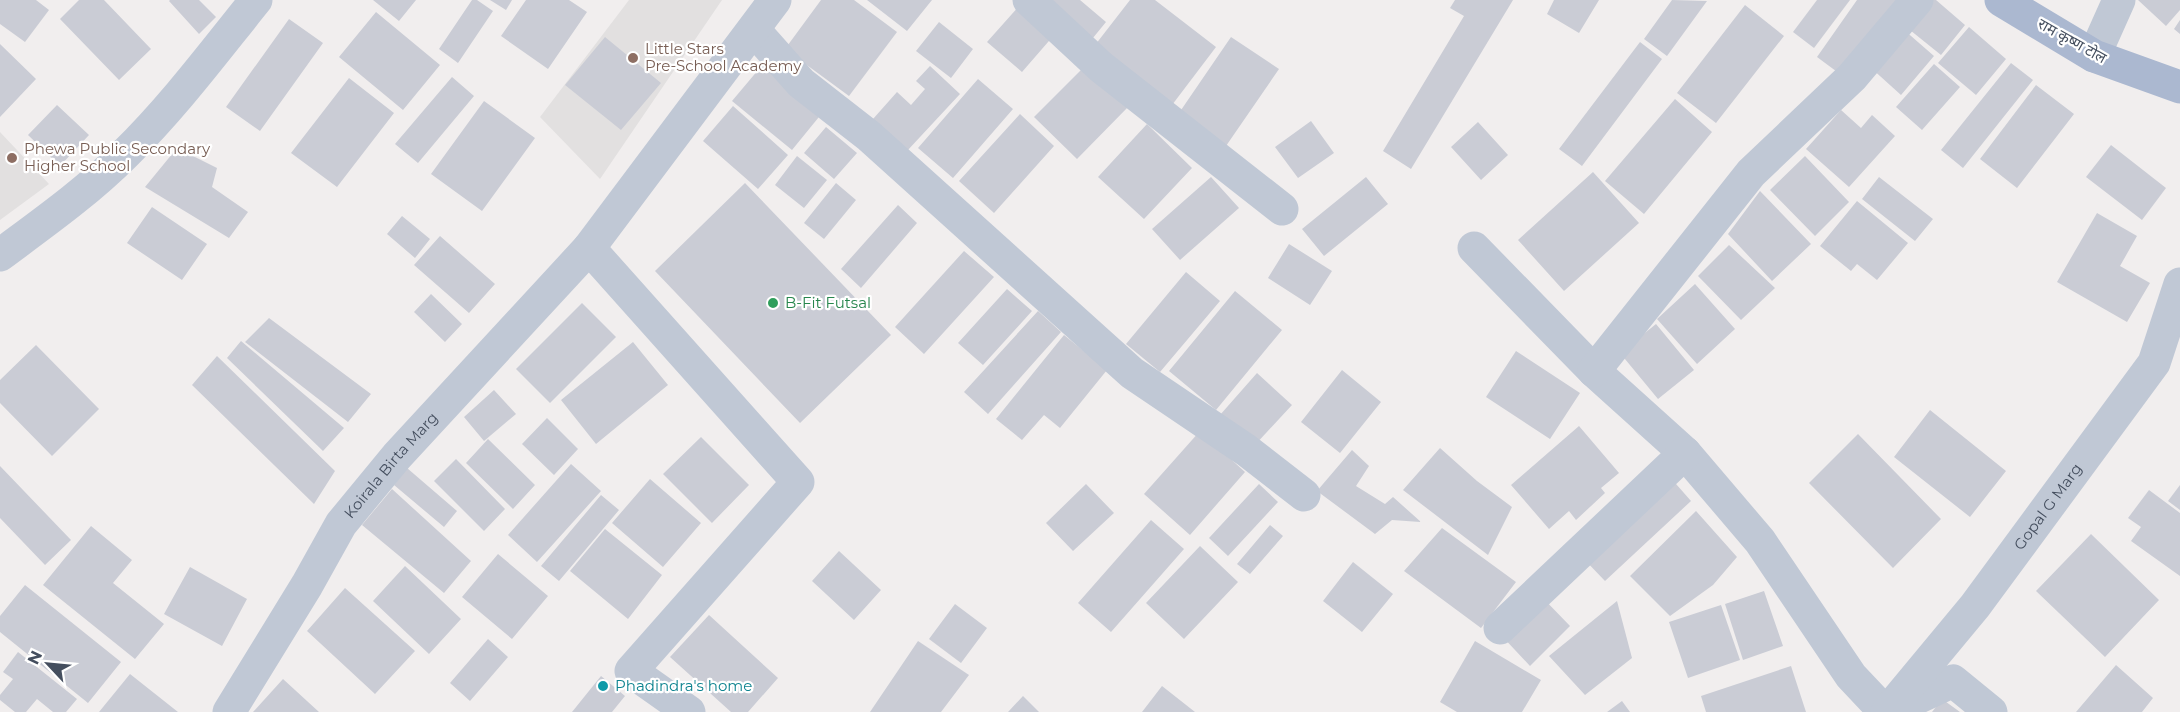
<svg xmlns="http://www.w3.org/2000/svg" width="2180" height="712" viewBox="0 0 2180 712" font-family="Montserrat,'Noto Sans Devanagari',sans-serif">
<style>
.education{fill:#e2e0e0}
.building{fill:#caccd5}
.lines{fill:none;stroke-linecap:round;stroke-linejoin:round}
.minor{stroke:#c0c8d5;stroke-width:33}
.major{stroke:#abb8d0;stroke-width:33}
.education-dot{fill:#8d6e63;stroke:#fff;stroke-width:2}
.leisure-dot{fill:#2e9e5b;stroke:#fff;stroke-width:2}
.culture-dot{fill:#0f9aa8;stroke:#fff;stroke-width:2}
.labels{text-anchor:middle;stroke-width:4.5;stroke-linejoin:round;paint-order:stroke}
.street-label{font-size:15px;fill:#444e5e;stroke:#fff}
.education-label{font-size:15px;fill:#785e54;stroke:#fff;text-anchor:start}
.leisure-label{font-size:15px;fill:#27864d;stroke:#fff;text-anchor:start}
.culture-label{font-size:15px;fill:#0d838f;stroke:#fff;text-anchor:start}
</style>
<rect width="100%" height="100%" fill="#f1eeee"/>
<path class="education" d="M629 0H722L600 179 540 117Z
M0 132 49 184 0 220Z"/>
<path class="building" d="M0 0H36L49 10 25 42 0 24Z
M79 0H104L151 49 119 80 60 19Z
M170 0H199L216 17 199 34 169 1Z
M373 0H416L399 21Z
M472 0H477L493 11 458 63 439 49Z
M490 0H512L506 10Z
M526 0H569L587 12 548 69 501 36Z
M821 0H854L897 32 849 96 785 49Z
M867 0H932L907 31Z
M1037 0H1080L1106 22 1088 44Z
M1130 0H1155L1216 47 1169 109 1092 49Z
M1455 0H1513L1411 169 1383 151 1464 16 1450 8Z
M1554 0H1599L1579 33 1547 14Z
M1672 0 1707 1 1667 56 1644 39Z
M1817 0H1850L1814 48 1793 32Z
M1857 0H1897L1844 77 1817 57Z
M1926 0H1936L1965 25 1941 55 1905 26Z
M2138 0H2180V10L2166 26Z
M1021 4 1055 34 1022 72 987 42Z
M1745 5 1784 36 1716 123 1677 93Z
M376 12 440 65 403 110 339 57Z
M289 19 323 43 260 131 226 107Z
M2180 20V34L2174 29Z
M939 22 973 49 951 78 916 51Z
M1969 27 2006 59 1976 95 1938 63Z
M1903 29 1934 56 1901 95 1870 67Z
M605 37 661 83 621 130 565 85Z
M1231 37 1279 69 1226 146 1179 113Z
M1640 42 1662 59 1582 166 1559 149Z
M0 44 36 79 0 117Z
M764 63 823 112 792 150 732 101Z
M2011 63 2033 80 1963 168 1941 150Z
M1087 64 1129 106 1077 159 1034 117Z
M1934 64 1960 87 1922 130 1896 107Z
M930 66 960 94 907 151 873 119 897 92 911 105 925 89 916 81Z
M452 77 474 96 418 163 395 144Z
M349 78 394 113 337 187 291 153Z
M978 79 1013 109 953 178 918 148Z
M2036 85 2074 114 2017 188 1980 159Z
M1675 99 1712 132 1644 214 1605 181Z
M484 101 535 138 482 211 431 174Z
M57 105 89 135 60 166 28 135Z
M733 106 788 155 758 189 703 141Z
M1841 110 1861 128 1872 115 1895 136 1849 187 1806 149Z
M1020 114 1054 146 994 213 959 181Z
M1311 121 1334 153 1298 178 1275 147Z
M1478 122 1508 155 1481 180 1451 147Z
M1147 124 1192 168 1144 219 1098 177Z
M826 127 857 153 834 179 804 153Z
M2111 145 2166 188 2142 220 2086 177Z
M177 148 217 168 212 187 248 212 229 238 145 187Z
M797 156 827 180 804 208 775 185Z
M1805 156 1849 202 1815 236 1770 190Z
M1593 172 1639 223 1564 291 1518 240Z
M1211 177 1239 208 1180 260 1152 229Z
M1366 177 1388 204 1324 256 1302 229Z
M1879 177 1933 219 1915 241 1862 199Z
M745 183 891 335 800 423 655 271Z
M836 183 856 200 824 239 804 223Z
M1760 191 1811 244 1772 281 1728 234Z
M1857 201 1908 243 1877 280 1857 264 1851 271 1820 246Z
M898 205 917 223 861 288 841 269Z
M152 207 207 244 182 280 127 243Z
M2097 213 2137 236 2120 266 2150 283 2127 322 2057 282Z
M402 216 430 239 415 258 387 234Z
M440 236 495 284 469 313 414 265Z
M1289 244 1332 271 1310 305 1268 278Z
M1729 245 1775 288 1741 320 1698 276Z
M964 251 994 277 924 354 895 327Z
M1186 272 1220 301 1160 372 1126 344Z
M1695 284 1735 329 1697 364 1657 319Z
M1007 289 1032 311 983 365 958 343Z
M1235 291 1282 330 1216 410 1169 371Z
M431 294 462 324 445 342 414 312Z
M582 303 616 337 550 403 516 369Z
M1038 311 1061 332 988 414 964 392Z
M269 318 371 394 348 422 245 342Z
M1656 324 1694 370 1658 399 1620 353Z
M1064 335 1107 370 1060 428 1044 415 1022 440 996 419Z
M241 341 344 428 323 451 227 358Z
M633 342 668 385 596 444 561 400Z
M36 345 99 409 52 456 0 403V380Z
M1516 351 1580 393 1550 439 1486 397Z
M217 356 335 471 314 504 192 385Z
M1342 370 1381 402 1340 453 1301 422Z
M1257 373 1292 405 1254 446 1220 415Z
M494 390 516 414 484 441 464 417Z
M1930 410 2006 471 1970 517 1894 457Z
M547 418 578 449 554 475 522 444Z
M1579 426 1619 473 1601 488 1605 493 1576 520 1569 511 1549 529 1511 485Z
M1200 431 1245 472 1190 535 1144 494Z
M1858 434 1941 519 1893 568 1809 483Z
M701 437 749 485 712 523 663 474Z
M488 439 535 485 513 509 466 463Z
M1440 448 1477 481 1512 507 1488 555 1403 490Z
M1352 450 1369 466 1356 486 1385 504 1393 497 1421 522 1392 520 1375 534 1317 491Z
M456 459 505 509 484 531 434 481Z
M571 464 601 491 537 562 508 535Z
M0 466 71 540 45 565 0 518Z
M407 468 457 511 444 527 394 485Z
M1669 476 1691 501 1605 581 1582 557Z
M650 479 701 523 663 567 612 523Z
M1086 484 1114 513 1073 551 1046 523Z
M1259 484 1278 502 1228 556 1209 538Z
M2180 485V510L2168 501Z
M392 489 471 561 444 593 362 525Z
M2149 490 2180 513V576L2131 541 2141 527 2128 518Z
M601 495 619 510 559 581 541 566Z
M1696 511 1737 557 1713 585 1670 616 1630 576Z
M1151 520 1184 549 1111 632 1078 603Z
M1270 525 1283 536 1250 574 1237 564Z
M91 526 132 560 113 583 164 624 135 659 43 585Z
M1442 528 1516 582 1481 628 1404 571Z
M605 529 662 575 628 619 570 571Z
M2091 534 2159 600 2105 657 2036 591Z
M1200 546 1238 582 1184 639 1146 603Z
M839 551 881 590 854 620 812 581Z
M498 554 548 596 512 639 462 597Z
M1353 562 1393 594 1362 632 1323 601Z
M405 566 461 619 429 654 373 601Z
M190 567 247 599 222 646 164 614Z
M25 585 121 662 88 703 0 632V616Z
M345 588 415 651 375 694 307 631Z
M1764 591 1783 646 1743 660 1725 604Z
M1540 595 1570 626 1530 666 1500 634Z
M1617 601 1632 658 1585 695 1549 656Z
M955 604 987 628 961 663 929 639Z
M1721 605 1740 660 1688 678 1669 622Z
M709 615 778 678 748 712H731L670 657Z
M488 639 508 657 470 701 450 683Z
M918 641 969 675 941 712H870Z
M1475 641 1541 680 1522 712H1457L1440 702Z
M18 652 77 699 66 712H53L37 699 26 712H15L0 700V695L13 679 3 672Z
M2116 665 2153 698 2142 712H2076Z
M1791 666 1806 712H1706L1701 696Z
M130 674 178 712H99Z
M601 676 625 696 612 712H572Z
M283 679 319 712H253Z
M1162 686 1195 712H1142Z
M1023 696 1039 712H1008Z
M1942 699 1960 712H1932Z
M1622 701 1630 712H1607Z"/>
<g class="lines">
<g class="minor">
<path d="M1029 0 1101 67 1282 209"/>
<path d="M754 30 801 83 869 136 1132 373 1246 450 1304 495"/>
<path d="M2094 56 2119 0"/>
<path d="M1474 248 1594 371 1685 453 1760 541 1851 676 1885 712"/>
<path d="M0 255C43 223 87 192 125 154 173 107 214 52 256 0"/>
<path d="M1594 371 1751 173 1852 77 1917 0"/>
<path d="M1500 628 1685 453"/>
<path d="M1896 708 1953 681 1991 712"/>
<path id="s1" d="M229 712 307 585 341 524 397 456 589 248"/>
<path d="M689 712 631 671 798 482 589 248 775 0"/>
<path id="s2" d="M1887 712 1975 606 2154 363 2180 284"/>
</g>
<path class="major" d="M2001 0 2094 56 2180 87"/>
</g>
<g class="education-dot">
<circle cx="633" cy="58" r="6"/>
<circle cx="12" cy="158" r="6"/>
</g>
<circle class="leisure-dot" cx="773" cy="303" r="6"/>
<circle class="culture-dot" cx="603" cy="686" r="6"/>
<g class="labels">
<g class="street-label">
<text transform="translate(2072 41) rotate(29)" y="5">राम कृष्ण टोल</text>
<text dy="5" stroke="none"><textPath href="#s1" startOffset="296">Koirala Birta Marg</textPath></text>
<text dy="5" stroke="none"><textPath href="#s2" startOffset="261">Gopal G Marg</textPath></text>
</g>
<g class="education-label">
<text x="645" y="54">Little Stars<tspan x="645" dy="17">Pre-School Academy</tspan></text>
<text x="24" y="154">Phewa Public Secondary<tspan x="24" dy="17">Higher School</tspan></text>
</g>
<g class="leisure-label">
<text x="785" y="308">B-Fit Futsal</text>
</g>
<g class="culture-label">
<text x="615" y="691">Phadindra's home</text>
</g>
</g>
<g transform="translate(48 664) rotate(296)" stroke="#ffffff" stroke-width="4.5" paint-order="stroke">
<path d="M0-4.5L10 22L0 15L-10 22Z" fill="#444e5e"/>
<text y="-9" font-size="16" font-weight="bold" text-anchor="middle" fill="#444e5e">N</text>
</g>
</svg>
